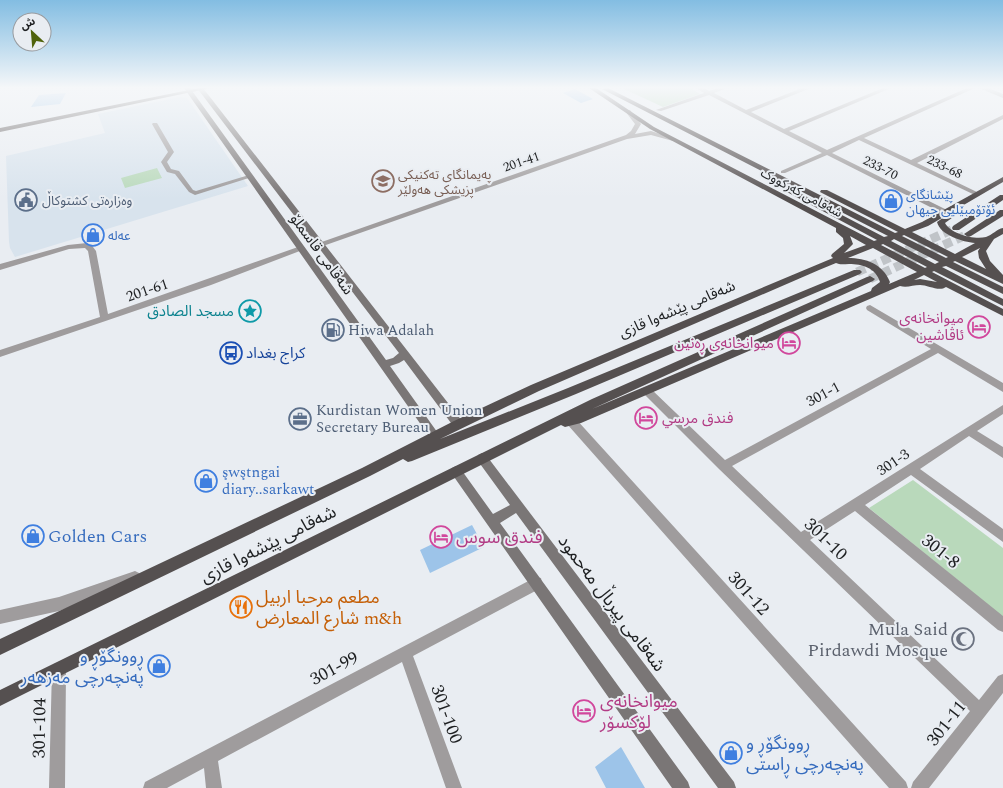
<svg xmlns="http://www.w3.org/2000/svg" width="1003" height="788" viewBox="0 0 1003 788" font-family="Spectral,'Noto Sans Arabic',serif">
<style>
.built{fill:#d8e3ed}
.green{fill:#b9d9bb}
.building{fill:#9dc4e9}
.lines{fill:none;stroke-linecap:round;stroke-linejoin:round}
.trunk-tunnel{stroke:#c0c4c8;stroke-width:9;stroke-dasharray:9 4.5;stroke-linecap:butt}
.minor{fill:#9f9c9d;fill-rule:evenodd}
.tertiary{fill:#9f9c9d;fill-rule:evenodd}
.secondary{fill:#7a7676;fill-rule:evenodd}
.primary{fill:#605b5b;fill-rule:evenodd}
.trunk{fill:#555050;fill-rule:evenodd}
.labels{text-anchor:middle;stroke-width:4;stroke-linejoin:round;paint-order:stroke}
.far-street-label{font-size:13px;fill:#1e2022;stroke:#e9edf2}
.far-education-label{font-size:13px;fill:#785e54;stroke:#e9edf2;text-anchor:start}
.far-shop-label{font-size:13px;fill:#366cbe;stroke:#e9edf2;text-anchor:start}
.far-service-label{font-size:13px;fill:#4e5e75;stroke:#e9edf2;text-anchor:start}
.street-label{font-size:15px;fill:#1e2022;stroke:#e9edf2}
.culture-label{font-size:15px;fill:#0d838f;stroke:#e9edf2;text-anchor:end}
.hotel-label{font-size:15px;fill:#b23c85;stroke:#e9edf2;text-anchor:end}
.service-label{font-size:15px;fill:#4e5e75;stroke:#e9edf2;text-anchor:start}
.transit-label{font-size:15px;fill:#164399;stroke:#e9edf2;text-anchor:start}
.shop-label{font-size:15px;fill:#366cbe;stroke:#e9edf2;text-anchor:start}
.near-shop-label{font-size:18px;fill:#366cbe;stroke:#e9edf2;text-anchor:start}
.near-hotel-label{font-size:18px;fill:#b23c85;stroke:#e9edf2;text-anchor:start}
.near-street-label{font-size:18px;fill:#1e2022;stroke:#e9edf2}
.near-food-label{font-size:18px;fill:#c56008;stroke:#e9edf2;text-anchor:start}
.near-worship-label{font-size:18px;fill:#5b616d;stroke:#e9edf2;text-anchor:end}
</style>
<rect width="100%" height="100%" fill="#e9edf2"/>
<path class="built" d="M180 97 187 98 248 186 15 257 10 248 9 242 6 156 105 133 98 114Z"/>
<path class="green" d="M622 88H690L700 94 663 107Z
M157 168 162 178 125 188 121 178Z
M913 480 1003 548V617L869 508Z"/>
<path class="building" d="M575 89 593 99 581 103 563 93Z
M66 93 60 104 31 107 39 95Z
M472 525 484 547 430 573 420 550Z
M621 747 645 788H606L595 767Z"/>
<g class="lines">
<path class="trunk-tunnel" d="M857 272 956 228
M870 279 968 234"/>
<path class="minor" d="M696 88H704L709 91 718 88H727L714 93 746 110 802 88H811L751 112 784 129 883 88H891L789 131 827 150 967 88H975L864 138 911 160 1001 116 1003 115V119L917 163 979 193V195L977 196 859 140 832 153 949 211 950 213 946 215 827 155 785 173H781V171L822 153 709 95 661 111 656 110 704 93Z
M979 88H988L1003 94V98Z
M626 110H630L641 124 635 134 651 131 676 139 673 141 651 135 627 139 323 246H317L316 244 626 135 631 131 635 124 625 111Z
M153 123H157L174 152 167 162 171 169 179 171 193 190 196 191 249 175 252 177 195 195 189 192 175 174 167 172 161 162 168 152 152 124Z
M87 243H90L96 251 108 314 298 247H304L305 249 211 285 0 357V350L100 317 88 251 85 248 69 249 0 270V264L68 245Z
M870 305 1003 383V392L938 353 732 466 801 532 1003 405V414L977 431 1003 447V458L969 436 920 469 1003 529V542L911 475 865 505 1003 616V632L998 630 855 511 810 540 979 700 998 676 1003 674V693L929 788H911L913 782 970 711 719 469 642 392 643 389H651L725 460 931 349 867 310 866 308 867 306Z
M571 417 575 418 906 782 908 788H889L567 424 566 421 567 418Z
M536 577 541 578 542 583 541 588 413 656 462 788H446L402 662 218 761 222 788H206L204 768 167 788H143L145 782Z
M59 662 64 664 66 669 65 788H49L52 669 54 664Z"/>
<path class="tertiary" d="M135 571 139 573 141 577 139 581 135 583 59 611 0 624V610L59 597Z"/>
<path class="secondary" d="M184 88H190L386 360 393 358 399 353 197 88H203L462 421 463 424 462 427 458 428 454 427 404 360 399 363 390 366 440 436 439 439 435 440 431 439Z
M482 453 486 455 734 782 736 788H718L516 513 500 523 688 782 690 788H672L452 474 450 471 452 468 456 466 460 468 493 514 510 505 478 461 477 458 478 455Z"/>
<path class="primary" d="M199 88H211L0 132V128Z"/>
<path class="trunk" d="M589 88H596L654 127 874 241 877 240 787 192 788 190H794L884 237 888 236 602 89 608 88 895 233 898 232 820 192 821 190H827L905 229 922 222 1003 177V182L950 213H955L956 215 945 223C951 234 974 240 986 237 992 235 997 229 1003 228V234L994 239 986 251 990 261 1003 275V284L955 261 953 262 1003 287V294L946 266 942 267 1003 299V306L934 271 932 272 1003 309V316L946 287C939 292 928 285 920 285 913 285 907 288 900 286L581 423 565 427 561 425 0 706V690L592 399 867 277 870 276 875 279 873 281 592 409 871 291 872 288 880 282C876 268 862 264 849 264 844 264 840 265 836 263L819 270 539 391 440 439 568 388 854 270H860L862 272 860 274 576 394 412 461 408 462 403 459 370 476 0 655V639L362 468 454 421 531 385 833 258 831 256 832 254 844 244 843 238 836 232V228L650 129ZM947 215 937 222C940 235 963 242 975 243L955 254 912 232 928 226ZM904 235 948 257 946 258 902 236ZM850 236 866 245 844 253 853 244ZM894 239 939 262 935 264 891 241ZM883 244 927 267 925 268 881 245ZM873 248 917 272 889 284 890 282C883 264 866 258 848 258ZM980 248 978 251 979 258 986 269 962 257ZM924 275 937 282 920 279 914 280Z
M1000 195H1003V200L959 230H953L952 228 953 226Z
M1000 210H1003V216L971 236 968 237 964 234Z"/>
</g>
<linearGradient id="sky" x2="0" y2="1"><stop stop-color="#83bde2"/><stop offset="0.44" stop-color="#f5f7f9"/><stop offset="1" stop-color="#f5f7f9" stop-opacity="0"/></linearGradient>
<rect width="1003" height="199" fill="url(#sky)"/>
<defs>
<g id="university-ring" transform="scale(1.15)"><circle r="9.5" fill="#e9edf2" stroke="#8d6e63" stroke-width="1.5"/><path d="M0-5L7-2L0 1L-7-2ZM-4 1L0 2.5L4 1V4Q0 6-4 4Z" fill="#8d6e63"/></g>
<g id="civic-ring" transform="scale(1.15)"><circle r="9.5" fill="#e9edf2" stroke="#5c6f8a" stroke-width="1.5"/><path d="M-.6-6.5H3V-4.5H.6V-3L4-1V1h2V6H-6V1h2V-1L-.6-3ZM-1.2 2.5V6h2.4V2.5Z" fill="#5c6f8a"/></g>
<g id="shop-ring" transform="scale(1.15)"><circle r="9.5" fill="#e9edf2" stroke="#3f7fe0" stroke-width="1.5"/><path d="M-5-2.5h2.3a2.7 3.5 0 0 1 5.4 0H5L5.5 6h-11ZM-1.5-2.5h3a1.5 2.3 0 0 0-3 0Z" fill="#3f7fe0"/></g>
<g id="sight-ring" transform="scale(1.15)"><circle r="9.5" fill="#e9edf2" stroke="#0f9aa8" stroke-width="1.5"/><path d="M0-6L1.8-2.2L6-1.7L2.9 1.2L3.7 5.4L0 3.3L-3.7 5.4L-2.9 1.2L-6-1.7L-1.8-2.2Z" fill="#0f9aa8"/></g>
<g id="hotel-ring" transform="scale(1.15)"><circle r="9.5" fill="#e9edf2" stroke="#d1479c" stroke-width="1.5"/><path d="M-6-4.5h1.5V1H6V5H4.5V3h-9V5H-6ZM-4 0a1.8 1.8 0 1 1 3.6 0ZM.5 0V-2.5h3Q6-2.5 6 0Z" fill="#d1479c"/></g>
<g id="fuel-ring" transform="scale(1.15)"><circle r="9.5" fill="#e9edf2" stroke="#5c6f8a" stroke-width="1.5"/><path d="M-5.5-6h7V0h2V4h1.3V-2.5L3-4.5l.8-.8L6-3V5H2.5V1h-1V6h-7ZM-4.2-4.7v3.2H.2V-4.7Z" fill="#5c6f8a"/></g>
<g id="bus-ring" transform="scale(1.15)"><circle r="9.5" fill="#e9edf2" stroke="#1a4fb4" stroke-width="1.5"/><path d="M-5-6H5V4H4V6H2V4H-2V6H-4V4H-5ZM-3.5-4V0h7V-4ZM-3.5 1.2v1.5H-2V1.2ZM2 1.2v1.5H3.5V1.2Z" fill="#1a4fb4"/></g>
<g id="office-ring" transform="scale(1.15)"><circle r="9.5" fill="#e9edf2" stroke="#5c6f8a" stroke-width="1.5"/><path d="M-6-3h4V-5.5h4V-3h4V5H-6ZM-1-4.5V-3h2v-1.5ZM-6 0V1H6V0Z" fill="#5c6f8a"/></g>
<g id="restaurant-ring" transform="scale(1.15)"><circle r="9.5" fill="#e9edf2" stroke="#e8710a" stroke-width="1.5"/><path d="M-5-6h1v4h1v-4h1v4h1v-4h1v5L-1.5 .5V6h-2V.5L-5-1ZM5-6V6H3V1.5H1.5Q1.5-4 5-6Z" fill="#e8710a"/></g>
<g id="mosque-ring" transform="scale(1.15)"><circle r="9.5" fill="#e9edf2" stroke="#6b7280" stroke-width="1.5"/><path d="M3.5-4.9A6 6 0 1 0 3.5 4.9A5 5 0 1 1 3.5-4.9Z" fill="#6b7280"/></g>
</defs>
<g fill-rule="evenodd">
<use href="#university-ring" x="383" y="181"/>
<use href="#civic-ring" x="26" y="200"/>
<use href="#shop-ring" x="891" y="201"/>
<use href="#shop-ring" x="93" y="235"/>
<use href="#sight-ring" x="250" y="311"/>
<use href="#hotel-ring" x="979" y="327"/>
<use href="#fuel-ring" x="333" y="330"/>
<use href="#hotel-ring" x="789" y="343"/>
<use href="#bus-ring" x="231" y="353"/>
<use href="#hotel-ring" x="646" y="418"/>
<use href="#office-ring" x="300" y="419"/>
<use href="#shop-ring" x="206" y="481"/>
<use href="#shop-ring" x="33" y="536"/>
<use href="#hotel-ring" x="441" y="537"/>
<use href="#restaurant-ring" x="241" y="607"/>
<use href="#mosque-ring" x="963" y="639"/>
<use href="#shop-ring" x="159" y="666"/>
<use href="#hotel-ring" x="584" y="711"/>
<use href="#shop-ring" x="731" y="753"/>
</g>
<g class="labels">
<g class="far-street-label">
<text transform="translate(521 161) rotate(-19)" y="5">201-41</text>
<text transform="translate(945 166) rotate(26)" y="5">233-68</text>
<text transform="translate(881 167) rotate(27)" y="5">233-70</text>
<text transform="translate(802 192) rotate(28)" y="5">شەقامی کەرکووک</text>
</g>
<g class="far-education-label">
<text x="398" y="179">پەیمانگای تەکنیکی<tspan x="398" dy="15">پزیشکی هەولێر</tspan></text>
</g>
<g class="far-shop-label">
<text x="906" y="199">پێشانگای<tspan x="906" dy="15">ئۆتۆمبێلیی جیھان</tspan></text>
<text x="108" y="240">عەلە</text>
</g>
<g class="far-service-label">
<text x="42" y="205">وەزارەتی کشتوکاڵ</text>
</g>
<g class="street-label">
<text transform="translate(322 254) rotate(54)" y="5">شەقامی قاسملۆ</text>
<text transform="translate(147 290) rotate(-19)" y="5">201-61</text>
<text transform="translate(677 309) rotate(-23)" y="5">شەقامی پێشەوا قازی</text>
<text transform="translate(823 394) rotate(-28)" y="5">301-1</text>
<text transform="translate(893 462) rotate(-34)" y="5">301-3</text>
</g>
<g class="culture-label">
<text x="234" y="316">مسجد الصادق</text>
</g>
<g class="hotel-label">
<text x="964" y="323">میوانخانەی<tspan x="964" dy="17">ئاڤاشین</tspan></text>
<text x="774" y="348">میوانخانەی ڕەنین</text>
<text x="662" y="423" text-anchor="start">فندق مرسي</text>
</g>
<g class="service-label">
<text x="348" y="335">Hiwa Adalah</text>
<text x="316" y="415">Kurdistan Women Union<tspan x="316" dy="17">Secretary Bureau</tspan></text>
</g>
<g class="transit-label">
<text x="246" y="358">كراج بغداد</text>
</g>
<g class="shop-label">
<text x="222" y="477">şwştngai<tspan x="222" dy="17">diary..sarkawt</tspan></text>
</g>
<g class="near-shop-label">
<text x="48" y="542">Golden Cars</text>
<text x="144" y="662" text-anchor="end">ڕوونگۆڕ و<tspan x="144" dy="21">پەنچەرچی مەزهەر</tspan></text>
<text x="746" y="749">ڕوونگۆڕ و<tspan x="746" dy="21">پەنچەرچی ڕاستی</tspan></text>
</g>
<g class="near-hotel-label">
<text x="456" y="543">فندق سوس</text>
<text x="600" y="707">میوانخانەی<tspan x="600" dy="21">لۆکسۆر</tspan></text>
</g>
<g class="near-street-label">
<text transform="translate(826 539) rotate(44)" y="6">301-10</text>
<text transform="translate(268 544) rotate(-27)" y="6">شەقامی پێشەوا قازی</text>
<text transform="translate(941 551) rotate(39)" y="6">301-8</text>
<text transform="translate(749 593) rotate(48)" y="6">301-12</text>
<text transform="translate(612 603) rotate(53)" y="6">شەقامی پیرباڵ مەحمود</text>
<text transform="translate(334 668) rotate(-28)" y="6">301-99</text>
<text transform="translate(447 714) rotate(70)" y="6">301-100</text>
<text transform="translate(946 723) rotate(-52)" y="6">301-11</text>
<text transform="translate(39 728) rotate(-89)" y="6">301-104</text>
</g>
<g class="near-food-label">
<text x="256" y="603">مطعم مرحبا اربيل<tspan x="256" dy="21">شارع المعارض m&amp;h</tspan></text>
</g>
<g class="near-worship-label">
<text x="948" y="635">Mula Said<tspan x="948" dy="21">Pirdawdi Mosque</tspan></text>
</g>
</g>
<g transform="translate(32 32) rotate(334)"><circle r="19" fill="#e9edf2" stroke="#989b9f"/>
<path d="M0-3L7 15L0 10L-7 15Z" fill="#50630c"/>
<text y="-6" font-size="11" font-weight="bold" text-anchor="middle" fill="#1e2022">ش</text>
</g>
</svg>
